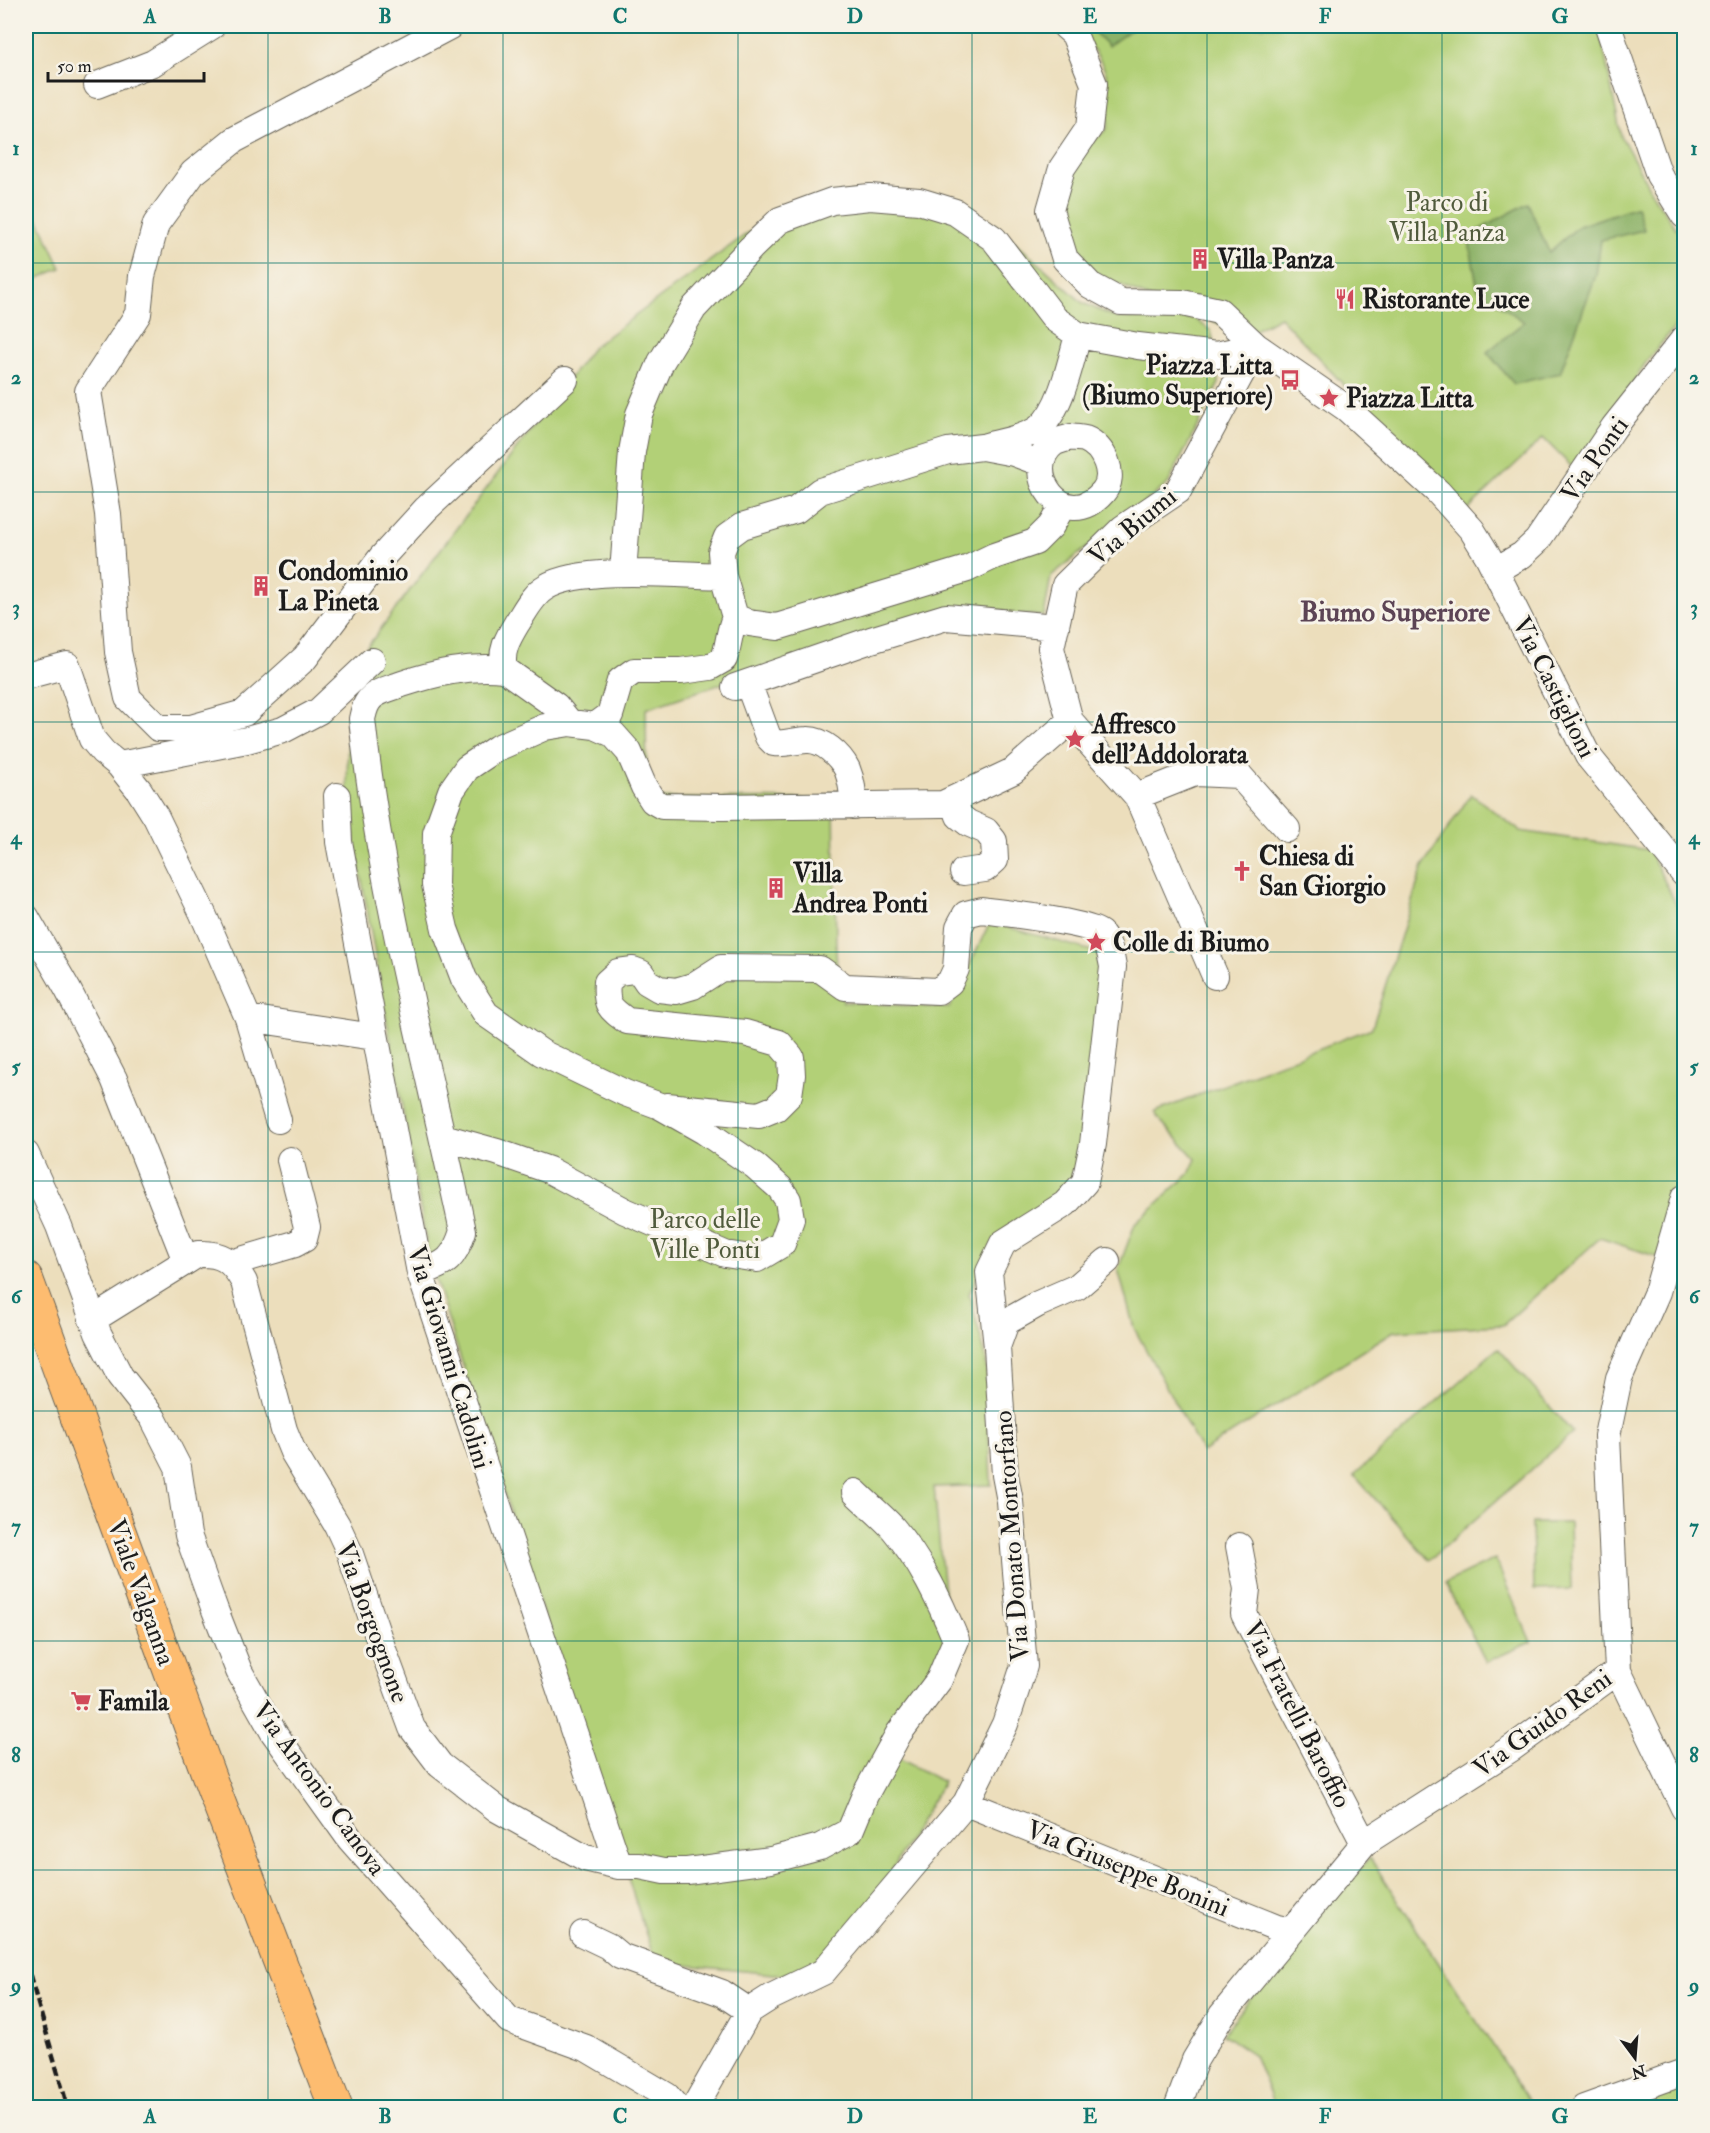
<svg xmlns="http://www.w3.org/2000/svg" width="1710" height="2133" viewBox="0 0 1710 2133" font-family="'IM FELL Double Pica',serif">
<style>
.green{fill:#b2d077;stroke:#67764a;stroke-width:1.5}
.forest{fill:#8db268;stroke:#546742;stroke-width:1.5}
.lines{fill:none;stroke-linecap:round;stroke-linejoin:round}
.minor-casing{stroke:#656054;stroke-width:28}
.major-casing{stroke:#656054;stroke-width:35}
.minor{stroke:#fff;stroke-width:26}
.major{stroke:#fdbc70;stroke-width:33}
.rail{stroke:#1c1c1c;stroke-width:4.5;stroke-dasharray:9 4.5;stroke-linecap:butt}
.grid{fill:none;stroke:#0f766e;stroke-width:1.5;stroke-opacity:0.55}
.labels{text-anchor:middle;stroke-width:6;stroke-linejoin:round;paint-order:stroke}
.park-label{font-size:26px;fill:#505b3c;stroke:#f7f3e8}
.poi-label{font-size:26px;font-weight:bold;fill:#1c1c1c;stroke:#f7f3e8;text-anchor:start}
.street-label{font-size:26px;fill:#1c1c1c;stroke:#f7f3e8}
.quarter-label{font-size:28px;font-weight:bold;fill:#5c4455;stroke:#f7f3e8}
.neatline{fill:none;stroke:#0f766e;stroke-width:2}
.grid-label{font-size:20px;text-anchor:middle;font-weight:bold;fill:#0f766e}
</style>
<rect width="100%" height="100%" fill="#f7f3e8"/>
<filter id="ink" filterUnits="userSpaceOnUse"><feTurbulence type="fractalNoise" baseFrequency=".0167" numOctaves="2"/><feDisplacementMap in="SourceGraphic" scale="12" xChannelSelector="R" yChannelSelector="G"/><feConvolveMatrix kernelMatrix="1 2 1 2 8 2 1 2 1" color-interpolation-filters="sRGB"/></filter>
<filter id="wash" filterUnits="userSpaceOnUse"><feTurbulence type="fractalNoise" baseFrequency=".008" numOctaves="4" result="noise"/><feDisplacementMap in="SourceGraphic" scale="24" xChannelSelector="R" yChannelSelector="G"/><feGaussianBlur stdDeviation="1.35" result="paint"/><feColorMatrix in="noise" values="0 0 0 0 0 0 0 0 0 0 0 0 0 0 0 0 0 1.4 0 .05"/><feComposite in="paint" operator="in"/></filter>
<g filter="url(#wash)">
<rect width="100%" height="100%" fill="#ecdebc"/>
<path class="green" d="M1075 26H1599L1621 136 1652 193 1684 240V316L1649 358 1575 470 1543 438 1464 513 1280 317 1247 334 1142 295 1121 285 1094 280 1076 261 1064 234 1062 168 1107 129C1113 75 1108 67 1075 26Z
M26 193 61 268 26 284Z
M842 193 996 225 1083 303 1117 318 1172 317 1195 319 1211 331 1217 355 1219 383 1168 484 1051 576 1044 616 942 609 646 709 647 798 834 799 836 950 837 968 843 1002 949 1008 990 922 1106 955 1078 1176 994 1241 969 1294 986 1358 991 1485 934 1487 950 1654 880 1748 943 1782 841 1958 783 1975 655 1962 430 1263 347 797 348 720 368 681 352 667 593 347 771 216Z
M1471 794 1520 831 1649 850 1681 914 1684 918V1170L1661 1258 1600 1238 1503 1325 1394 1331 1202 1452 1134 1328 1118 1269 1135 1224 1189 1174 1196 1159 1157 1117 1155 1112 1372 1028 1423 866Z
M1498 1348 1573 1433 1429 1560 1354 1475Z
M1532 1523H1570L1572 1589 1534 1590Z
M1495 1559 1531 1642 1486 1662 1445 1583Z
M1370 1858 1530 2103 1517 2108 1275 2107 1254 2055 1223 2034 1303 1931Z
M1684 2087V2107H1628Z"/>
<path class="forest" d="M1088 26H1136L1108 46Z
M1528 203 1549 252 1579 226 1637 206 1644 230 1601 240 1596 275 1560 373 1514 384 1487 352 1524 322 1478 289 1468 236Z"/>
</g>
<g filter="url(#ink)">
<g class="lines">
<g class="minor-casing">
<path id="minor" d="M450 26 234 140 193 173 156 224 142 276 138 314 88 391 108 514 118 652 128 698 158 728H191L244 713 305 658 381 558 426 509 565 380
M1065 26 1074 34 1094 84 1089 128 1062 168 1050 210 1065 259 1090 285 1121 302 1182 303 1219 311 1256 346 1346 408 1438 492 1472 530 1488 556 1588 756 1684 874
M1608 26 1659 175 1684 215
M97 85 153 63 212 26
M1256 346 1178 491 1123 528 1065 585 1051 648 1070 721 1137 796 1195 773 1239 775 1287 829
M1071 437C1075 438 1081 438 1085 439 1104 446 1117 476 1103 492 1064 537 1018 469 1054 443 1059 440 1066 439 1071 437Z
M986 446C1001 442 1026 438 1039 428 1061 410 1071 361 1078 335
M1496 570 1522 555 1537 541 1614 427 1684 339
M623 573 632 452 639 414 661 362 694 308 751 248 780 220 832 201 870 197 919 201 955 212 994 239 1055 319 1078 335 1138 346 1217 355 1256 346
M735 617 749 623 777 627 967 569 994 556 1035 542 1051 526 1063 505
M26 676 67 665 92 739 103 752 119 765 139 790 156 817 203 914 248 1018 278 1120
M748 683 768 737 774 743C785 745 795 740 807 740 822 739 840 755 847 769 852 781 853 793 854 806
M735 687 871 640 946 617 1056 627
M570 723 556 706 504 669C500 651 508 638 517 623 525 611 533 594 546 587 582 565 679 575 723 576L721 552 727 537 742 526 796 510 820 491 948 451 982 447 1014 453 1041 463
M595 726 610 715 620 681 634 671H681L710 667 724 659C729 645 729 631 735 617L723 576
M119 765 247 740 283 730 319 711 372 661
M337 796 339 842 420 1273 619 1866
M1137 796 1215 976
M954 799 959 816 968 823 986 831 994 841 995 860 985 869 963 872
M26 917 68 990 114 1079 186 1261
M248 1018 374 1037
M667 1106 759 1115 776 1108 789 1095 792 1075 791 1057 779 1043 745 1033 627 1021C609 1008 605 1005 607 982L618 972 633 970 641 973 647 982 659 989 676 991 693 986 721 968 820 969 845 987 938 991 950 982 956 969 959 927 966 914 982 910C1003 913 1087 922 1100 933 1109 941 1111 956 1113 967L1093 1144 1085 1182 1065 1204 1003 1243 989 1272 997 1347
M443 1137 497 1152 549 1170 625 1211 725 1254 757 1259 782 1244 791 1219 788 1200 780 1188 755 1166 704 1131 660 1106 625 1093 542 1053 486 1014 464 979 445 929 435 885 436 833 451 791 467 768 497 748 545 727 570 723 595 726 613 734 629 752 644 787 653 801 662 806 723 807 943 804 1013 771 1070 721
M26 1154 59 1226 98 1333 120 1376 153 1418 178 1467 188 1535 215 1610 239 1671 274 1733 350 1839 509 2020 586 2048 667 2096 677 2108
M231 1263 295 1244 304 1239 307 1227 290 1160
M420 1273C447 1264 454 1259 463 1231 427 1061 380 891 362 719 364 711 365 703 372 697 380 690 392 688 402 684 435 673 469 665 504 669
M92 1320 198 1254C222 1253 232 1260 244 1282L284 1430 293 1452 337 1525 349 1551 378 1636 412 1728 440 1765 497 1809 585 1858 619 1866H640L664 1871H687L771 1860 820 1847 850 1831 865 1795 899 1733 939 1680 956 1640C939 1599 921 1561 892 1527 881 1515 867 1504 855 1492
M1239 1546 1247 1589 1244 1614 1364 1843
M1618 1671 1684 1808
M966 1803 1277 1928 1291 1931
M583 1934 608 1946 620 1956 722 1993 749 2011
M694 2108 749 2011 771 1997 823 1972 966 1803 1005 1724 1024 1666 1010 1501 1005 1475 997 1347 1006 1322 1038 1304 1077 1287 1107 1261
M1177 2108 1195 2060 1222 2015 1364 1843 1512 1748 1618 1671 1607 1436 1619 1378 1657 1292 1684 1198
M1584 2108 1684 2072"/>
</g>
<g class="major-casing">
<path id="major" d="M26 1278 211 1782 336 2108"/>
</g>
<use href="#minor" class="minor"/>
<use href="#major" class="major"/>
<path class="rail" d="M26 1962 68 2108"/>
</g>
</g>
<path class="grid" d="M268 26V2108M503 26V2108M738 26V2108M972 26V2108M1207 26V2108M1442 26V2108M26 263H1684M26 492H1684M26 722H1684M26 952H1684M26 1181H1684M26 1411H1684M26 1641H1684M26 1870H1684"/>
<defs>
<g id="building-bare" transform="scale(1.62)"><path d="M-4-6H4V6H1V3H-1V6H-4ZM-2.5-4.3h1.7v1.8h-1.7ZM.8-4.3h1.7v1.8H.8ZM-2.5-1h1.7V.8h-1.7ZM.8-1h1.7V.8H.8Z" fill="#d1495b" stroke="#f7f3e8" stroke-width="2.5" paint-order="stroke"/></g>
<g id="restaurant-bare" transform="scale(1.62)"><path d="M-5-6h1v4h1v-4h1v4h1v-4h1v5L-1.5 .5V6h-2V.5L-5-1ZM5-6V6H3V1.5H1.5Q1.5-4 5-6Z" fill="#d1495b" stroke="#f7f3e8" stroke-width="2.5" paint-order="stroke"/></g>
<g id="bus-bare" transform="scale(1.62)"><path d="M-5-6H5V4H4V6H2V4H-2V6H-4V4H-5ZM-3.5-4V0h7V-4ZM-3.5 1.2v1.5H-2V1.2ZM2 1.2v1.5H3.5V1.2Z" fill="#d1495b" stroke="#f7f3e8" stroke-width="2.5" paint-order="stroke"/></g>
<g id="sight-bare" transform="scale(1.62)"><path d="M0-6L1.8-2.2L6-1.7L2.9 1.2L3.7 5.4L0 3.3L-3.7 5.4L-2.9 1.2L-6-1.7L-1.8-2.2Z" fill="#d1495b" stroke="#f7f3e8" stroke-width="2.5" paint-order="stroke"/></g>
<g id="church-bare" transform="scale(1.62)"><path d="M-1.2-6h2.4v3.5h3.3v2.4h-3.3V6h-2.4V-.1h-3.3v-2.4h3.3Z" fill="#d1495b" stroke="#f7f3e8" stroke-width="2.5" paint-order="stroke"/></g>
<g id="supermarket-bare" transform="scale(1.62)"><path d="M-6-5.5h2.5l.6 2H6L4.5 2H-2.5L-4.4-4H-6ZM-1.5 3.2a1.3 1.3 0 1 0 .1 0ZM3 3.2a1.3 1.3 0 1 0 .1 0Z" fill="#d1495b" stroke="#f7f3e8" stroke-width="2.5" paint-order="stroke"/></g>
</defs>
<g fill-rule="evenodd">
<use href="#building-bare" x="1200" y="259"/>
<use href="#restaurant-bare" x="1345" y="299"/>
<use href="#bus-bare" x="1290" y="380"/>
<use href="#sight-bare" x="1329" y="398"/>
<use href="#building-bare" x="261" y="586"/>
<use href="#sight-bare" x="1075" y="739"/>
<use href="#church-bare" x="1242" y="871"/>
<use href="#building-bare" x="776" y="888"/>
<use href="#sight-bare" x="1096" y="942"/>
<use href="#supermarket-bare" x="81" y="1701"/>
</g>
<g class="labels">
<g class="park-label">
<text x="1447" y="211">Parco di<tspan x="1447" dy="30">Villa Panza</tspan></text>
<text x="705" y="1228">Parco delle<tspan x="705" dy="30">Ville Ponti</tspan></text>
</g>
<g class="poi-label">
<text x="1217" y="268">Villa Panza</text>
<text x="1362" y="308">Ristorante Luce</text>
<text x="1273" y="374" text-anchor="end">Piazza Litta<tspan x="1273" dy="30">(Biumo Superiore)</tspan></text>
<text x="1346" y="407">Piazza Litta</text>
<text x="278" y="580">Condominio<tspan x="278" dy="30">La Pineta</tspan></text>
<text x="1092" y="733">Affresco<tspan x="1092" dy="30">dell'Addolorata</tspan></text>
<text x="1259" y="865">Chiesa di<tspan x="1259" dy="30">San Giorgio</tspan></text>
<text x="793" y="882">Villa<tspan x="793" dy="30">Andrea Ponti</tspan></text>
<text x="1113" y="951">Colle di Biumo</text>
<text x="98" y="1710">Famila</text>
</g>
<g class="street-label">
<text transform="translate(1594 459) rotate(-55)" y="9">Via Ponti</text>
<text transform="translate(1132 526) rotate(-40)" y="9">Via Biumi</text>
<text transform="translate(1555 687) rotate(63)" y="9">Via Castiglioni</text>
<text transform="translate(450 1357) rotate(73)" y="9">Via Giovanni Cadolini</text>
<text transform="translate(1011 1536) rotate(-94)" y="9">Via Donato Montorfano</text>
<text transform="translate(142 1592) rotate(70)" y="9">Viale Valganna</text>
<text transform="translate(373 1622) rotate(70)" y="9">Via Borgognone</text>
<text transform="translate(1298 1714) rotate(63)" y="9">Via Fratelli Baroffio</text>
<text transform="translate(1542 1723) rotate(-36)" y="9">Via Guido Reni</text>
<text transform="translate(320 1788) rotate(54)" y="9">Via Antonio Canova</text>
<text transform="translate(1128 1868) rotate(22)" y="9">Via Giuseppe Bonini</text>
</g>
<g class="quarter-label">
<text x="1395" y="621">Biumo Superiore</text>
</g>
</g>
<rect width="1710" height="2133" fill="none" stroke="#f7f3e8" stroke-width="66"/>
<g transform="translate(1635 2058) rotate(164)" stroke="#f7f3e8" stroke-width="4.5" paint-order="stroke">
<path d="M0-4.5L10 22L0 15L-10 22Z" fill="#1c1c1c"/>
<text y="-9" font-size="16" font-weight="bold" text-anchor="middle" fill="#1c1c1c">N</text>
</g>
<path d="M48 72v9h156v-9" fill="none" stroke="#1c1c1c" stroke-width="3"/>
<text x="57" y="72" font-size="18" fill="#1c1c1c" stroke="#f7f3e8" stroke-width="4.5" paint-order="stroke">50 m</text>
<rect x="33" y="33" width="1644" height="2067" class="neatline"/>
<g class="grid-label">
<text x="150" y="23">A</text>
<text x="385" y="23">B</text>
<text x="620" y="23">C</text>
<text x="855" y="23">D</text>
<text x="1090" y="23">E</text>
<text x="1325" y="23">F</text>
<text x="1560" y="23">G</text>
<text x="16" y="155">1</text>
<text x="1694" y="155">1</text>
<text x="16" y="384">2</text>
<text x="1694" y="384">2</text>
<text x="16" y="614">3</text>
<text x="1694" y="614">3</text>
<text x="16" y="844">4</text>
<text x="1694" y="844">4</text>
<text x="16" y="1073">5</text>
<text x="1694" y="1073">5</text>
<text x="16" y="1303">6</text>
<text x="1694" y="1303">6</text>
<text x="16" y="1533">7</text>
<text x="1694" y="1533">7</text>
<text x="16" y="1762">8</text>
<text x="1694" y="1762">8</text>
<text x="16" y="1992">9</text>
<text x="1694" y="1992">9</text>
<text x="150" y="2123">A</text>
<text x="385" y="2123">B</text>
<text x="620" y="2123">C</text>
<text x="855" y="2123">D</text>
<text x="1090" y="2123">E</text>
<text x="1325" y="2123">F</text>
<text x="1560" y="2123">G</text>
</g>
</svg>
